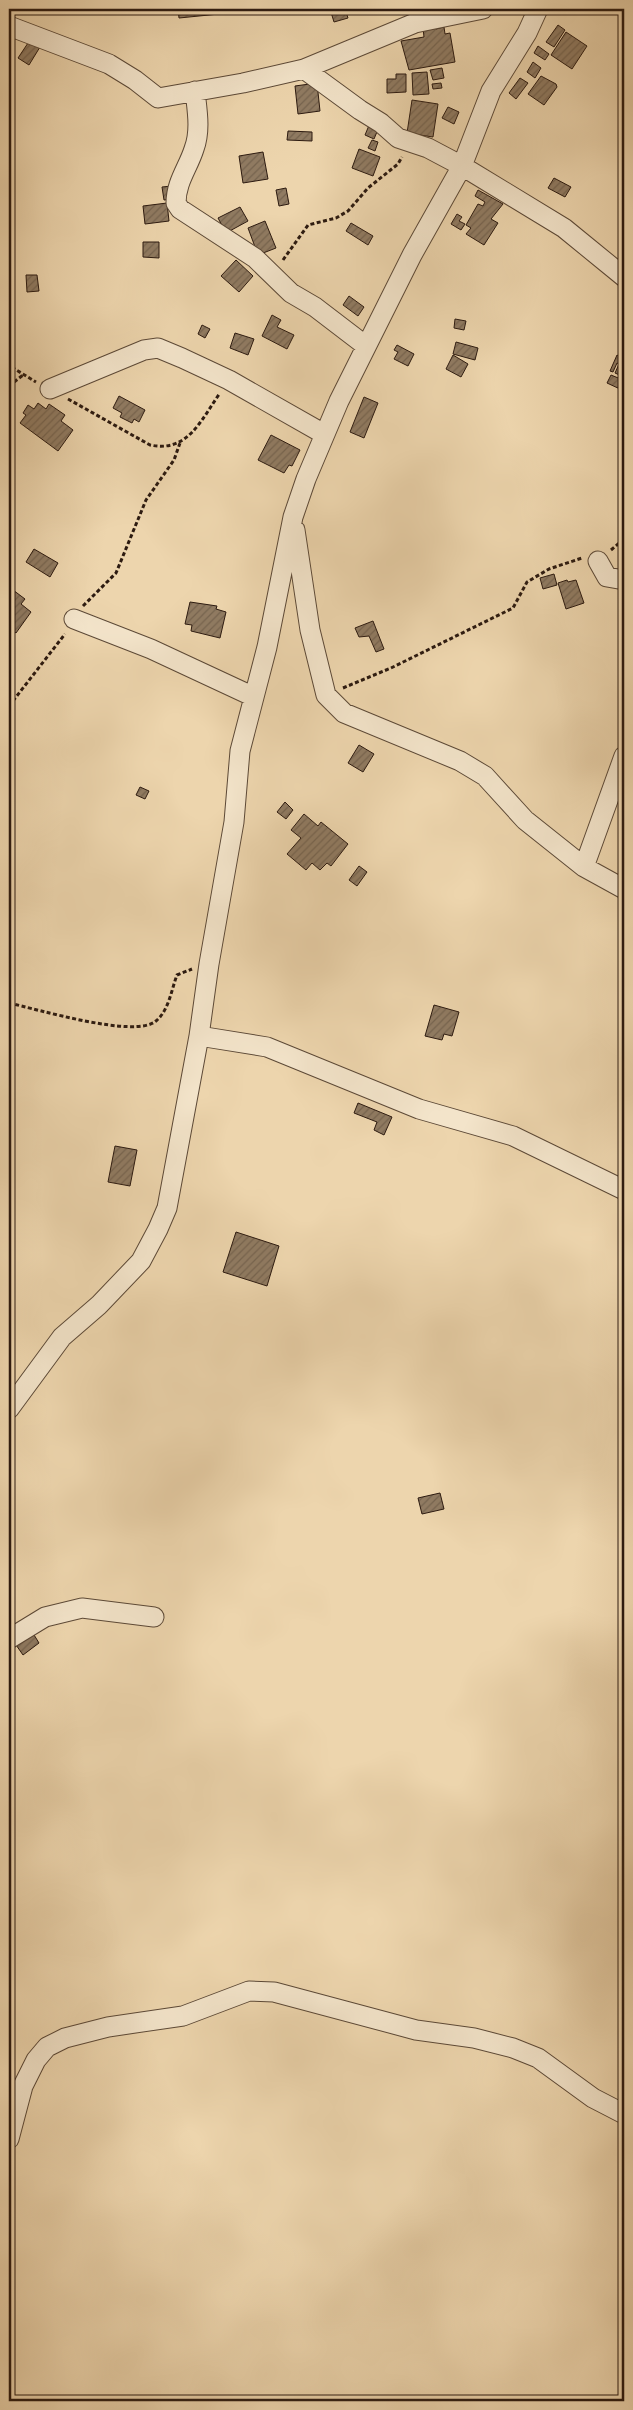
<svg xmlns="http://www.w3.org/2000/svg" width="633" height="2410" viewBox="0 0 633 2410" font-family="Cardo,serif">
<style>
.building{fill:url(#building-hatch);stroke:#2c1a10}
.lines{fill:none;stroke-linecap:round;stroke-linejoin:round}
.minor-casing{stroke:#5c4937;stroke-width:21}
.path{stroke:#2c1a10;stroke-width:3;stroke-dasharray:4 2.5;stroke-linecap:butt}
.minor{stroke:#f3e4ca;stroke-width:19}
</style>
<defs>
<pattern id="building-hatch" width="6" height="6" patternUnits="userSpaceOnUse" patternTransform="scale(1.25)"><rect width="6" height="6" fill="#907b62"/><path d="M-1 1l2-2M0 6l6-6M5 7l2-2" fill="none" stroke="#76644f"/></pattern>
</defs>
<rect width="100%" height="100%" fill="#edd5ad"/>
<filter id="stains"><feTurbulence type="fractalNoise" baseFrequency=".004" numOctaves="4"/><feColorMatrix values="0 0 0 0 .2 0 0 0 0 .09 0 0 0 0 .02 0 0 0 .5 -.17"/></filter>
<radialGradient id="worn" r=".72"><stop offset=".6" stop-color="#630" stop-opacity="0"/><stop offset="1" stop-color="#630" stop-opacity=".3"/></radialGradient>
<path class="building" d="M178 9H219V14L179 18Z
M330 9H345L348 18 334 22Z
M558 25 565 30 554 47 546 42Z
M435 26 436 29 444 27 445 34 450 33 455 62 409 70 401 41 424 37 423 28Z
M566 32 587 46 572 69 551 55Z
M30 40 40 47 29 65 18 58Z
M538 46 549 54 545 60 534 53Z
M533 62 541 68 535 78 527 72Z
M442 68 444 78 433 80 430 70Z
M427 72 429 94 413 95 412 73Z
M396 74H406V92L387 93V79H396Z
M541 76 556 84 557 87 544 105 528 94Z
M520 78 528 83 516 99 509 93Z
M317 83 320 111 298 114 295 86Z
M441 83 442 88 433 89 432 84Z
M412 100 438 104 433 137 407 133Z
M448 107 459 112 454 124 442 118Z
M370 123 379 127 374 139 365 135Z
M288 131 312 132V141L287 140Z
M372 140 378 142 375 151 368 148Z
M359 149 380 157 373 176 352 168Z
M263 152 268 179 243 183 239 156Z
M554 178 571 187 565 197 548 188Z
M172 186 174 199 164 200 162 187Z
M286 188 289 204 279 206 276 190Z
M478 190 503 204 491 219 498 223 484 245 466 234 471 228 466 225 478 204 483 206 485 202 475 196Z
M167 203 169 221 145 224 143 206Z
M240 207 248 221 226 233 218 218Z
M457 214 462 217 459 221 465 224 461 230 451 224Z
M265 221 276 248 258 255 248 228Z
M351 223 373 236 368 245 346 231Z
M143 242H159V258L143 257Z
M236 260 253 276 239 292 221 276Z
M26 275H37L39 291 27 292Z
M349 296 364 307 358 316 343 305Z
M272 315 281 320 277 327 294 335 287 349 262 336Z
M455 319 466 321 464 330 454 328Z
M202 325 210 329 205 338 198 334Z
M235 333 254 339 248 355 230 348Z
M456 342 478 348 475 360 453 354Z
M397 345 414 354 408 366 394 359 398 352 394 350Z
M453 355 468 364 461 377 446 369Z
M617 355 624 359V377L615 373 619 364 617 363 613 372 610 371Z
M611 375 623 380 620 389 607 383Z
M119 396 145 410 139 422 134 419 132 423 120 417 122 413 113 408Z
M364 397 378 403 364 438 350 432Z
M38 403 46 409 49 404 65 415 61 421 73 430 58 451 20 423 26 415 23 413 28 405 34 409Z
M271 435 300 450 292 466 289 465 284 473 258 460Z
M34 549 58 563 50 577 26 562Z
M554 574 557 585 543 589 540 578Z
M567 580 568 582 576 580 584 603 566 609 558 583Z
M9 587 25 599 21 604 31 612 16 633 9 628Z
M190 602 217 606 216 609 226 612 220 638 191 631 192 625 185 624Z
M373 621 384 649 376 652 369 636 359 637 355 628Z
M359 745 374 754 363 772 348 763Z
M140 787 149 791 145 799 136 795Z
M285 802 293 810 286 819 277 812Z
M304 814 318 826 321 822 348 844 331 866 327 863 320 870 312 863 306 870 287 854 301 838 291 830Z
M359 866 367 872 357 886 349 880Z
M434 1005 459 1012 452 1036 444 1034 442 1040 425 1036Z
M358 1103 392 1117 384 1135 374 1130 377 1122 354 1113Z
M115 1146 137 1150 130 1186 108 1182Z
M236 1232 279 1246 267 1286 223 1272Z
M440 1493 444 1509 422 1514 418 1498Z
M31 1630 39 1643 23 1655 14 1642Z"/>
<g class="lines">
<g class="minor-casing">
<path id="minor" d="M9 26 109 64 135 80 158 98 243 83 304 69 415 23 483 9
M304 69 360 110 381 123 398 138 428 148 462 166 564 228 624 277
M195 91C197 110 201 130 194 149 188 168 176 182 176 203L180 209 255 258 291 293 315 307 366 346
M50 389 144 350 158 348 182 358 229 380 324 434
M295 530 310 630 326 695 344 713 460 761 485 776 525 820 584 867 624 889
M598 561 607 577 624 580
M74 619 151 649 254 697
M584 867 624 756
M199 1036 267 1047 419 1109 513 1136 624 1190
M9 1409 62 1337 99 1305 141 1261 158 1229 167 1208 199 1036 209 964 234 822 240 751 267 647 293 517 306 479 339 401 412 255 462 166 491 91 527 33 538 9
M9 1639 45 1617 82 1608 154 1617
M9 2139 23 2086 36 2060 47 2047 65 2038 108 2027 183 2016 249 1991 274 1992 416 2030 474 2038 513 2048 538 2058 593 2098 624 2114"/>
</g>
<path class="path" d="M283 260 308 225 336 218 348 211 368 188 398 164 402 157
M9 361 13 368 36 382
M9 386 23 375
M68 399 150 445C188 453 201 420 220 393
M611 550 624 539
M83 606 116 573 146 500 174 460 180 443
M343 688 391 668 513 608 527 582 549 569 582 558
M9 706 65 634
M9 1003C37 1009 135 1039 156 1021 169 1010 171 991 177 975L192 969"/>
<use href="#minor" class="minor"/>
</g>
<rect width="633" height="2410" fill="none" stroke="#edd5ad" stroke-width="30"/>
<rect x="10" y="10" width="613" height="2390" fill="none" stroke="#2c1a10" stroke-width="2.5"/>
<rect x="15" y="15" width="603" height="2380" fill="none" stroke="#2c1a10"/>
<rect width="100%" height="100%" filter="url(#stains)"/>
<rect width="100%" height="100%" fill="url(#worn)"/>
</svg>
